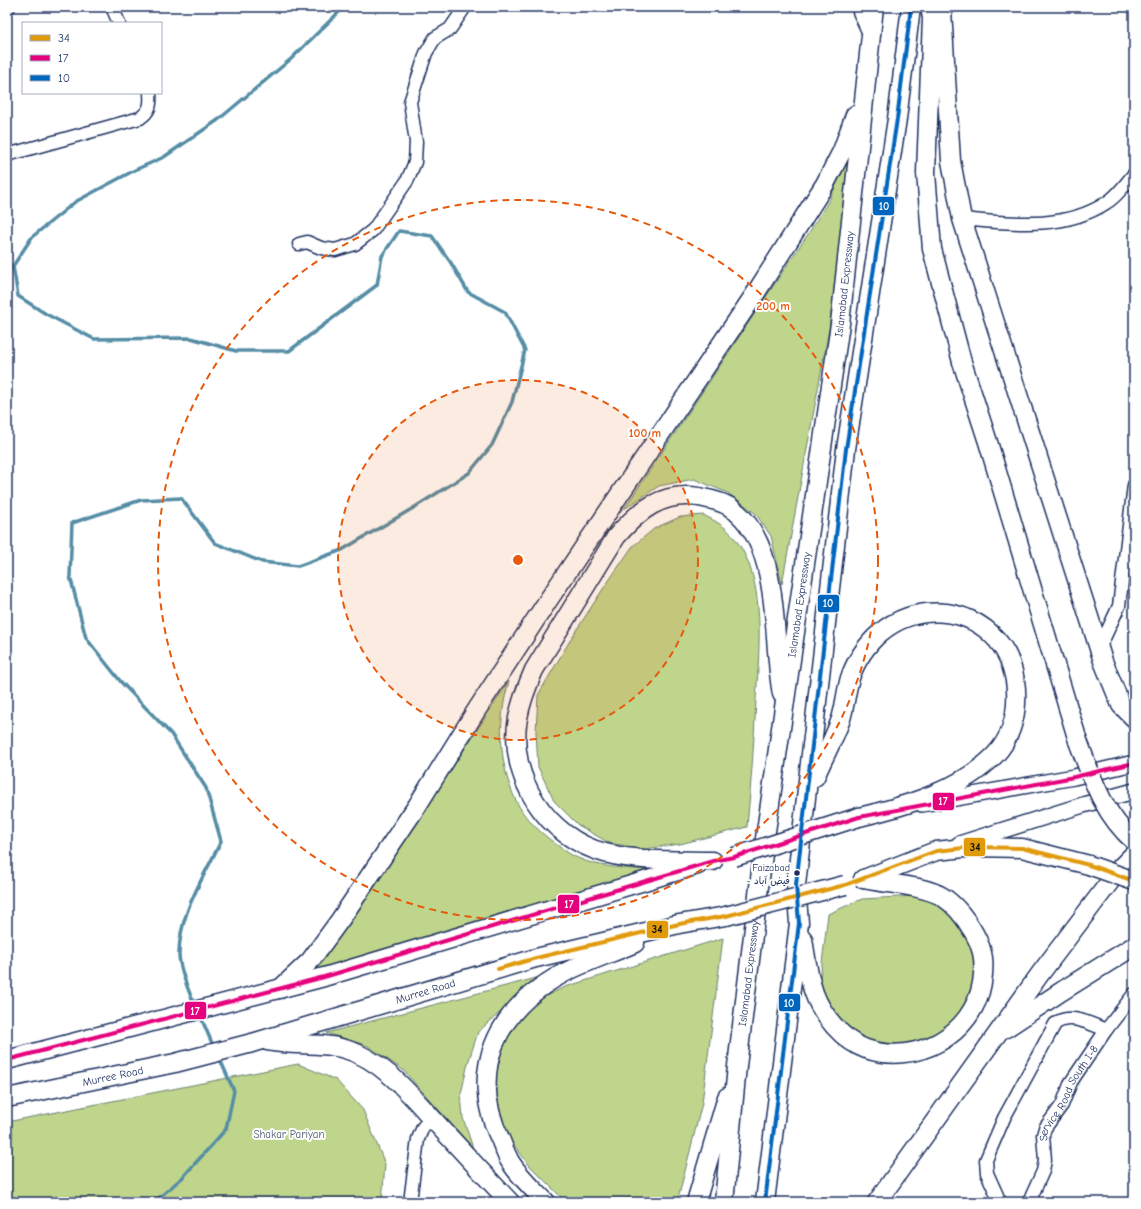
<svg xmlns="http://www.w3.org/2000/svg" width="1141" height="1209" viewBox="0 0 1141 1209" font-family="'Comic Neue','Playpen Sans Arabic',sans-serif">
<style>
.green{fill:#bfd58b;stroke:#6d8274}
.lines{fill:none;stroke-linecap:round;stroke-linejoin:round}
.stream{stroke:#548da5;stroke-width:3.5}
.minor-casing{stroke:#1b2f5e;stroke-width:15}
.major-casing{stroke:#1b2f5e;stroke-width:18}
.highway-casing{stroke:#1b2f5e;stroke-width:21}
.minor{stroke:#fff;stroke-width:12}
.major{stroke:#fff;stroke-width:15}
.highway{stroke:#fff;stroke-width:18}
.highway-bridge-casing{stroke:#1b2f5e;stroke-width:21;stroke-linecap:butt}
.highway-bridge{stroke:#fff;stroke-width:18}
.bus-1-casing{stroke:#fff;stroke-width:7}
.bus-2-casing{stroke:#fff;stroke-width:7}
.bus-3-casing{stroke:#fff;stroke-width:7}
.bus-1{stroke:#e19a09;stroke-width:4}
.bus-2{stroke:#e5007d;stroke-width:4}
.bus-3{stroke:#0065bd;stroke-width:4}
.ring{fill:none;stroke:#e8590c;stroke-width:2;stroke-dasharray:7 5}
.bus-dot{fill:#1b2f5e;stroke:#fff;stroke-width:1.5}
.labels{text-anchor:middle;stroke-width:4;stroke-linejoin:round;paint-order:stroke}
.bus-label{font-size:10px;fill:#1b2f5e;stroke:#fff;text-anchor:end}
.street-label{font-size:11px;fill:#1b2f5e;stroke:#fff}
.park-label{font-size:11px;fill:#445869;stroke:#fff}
.centre{fill:#e8590c;stroke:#fff;stroke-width:2}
.ring-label{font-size:12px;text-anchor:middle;font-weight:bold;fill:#e8590c;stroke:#fff;stroke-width:4;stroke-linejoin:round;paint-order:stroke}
.line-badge{stroke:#fff;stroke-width:1.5}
.badge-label{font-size:11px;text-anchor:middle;font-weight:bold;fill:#fff}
.pale-badge-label{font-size:11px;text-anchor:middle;font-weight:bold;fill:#111}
</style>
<rect width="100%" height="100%" fill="#fff"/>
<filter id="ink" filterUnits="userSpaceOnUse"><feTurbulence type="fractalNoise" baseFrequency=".025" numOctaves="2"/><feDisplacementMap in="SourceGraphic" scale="8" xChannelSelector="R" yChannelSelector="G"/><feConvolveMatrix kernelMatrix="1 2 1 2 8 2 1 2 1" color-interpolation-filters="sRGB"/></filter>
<g filter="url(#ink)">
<path class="green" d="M851 154 829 329 782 584 771 536 755 513 728 493 694 479 659 486 624 509 808 234 828 202Z
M703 515C716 521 727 527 736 540 767 581 759 652 756 700 754 742 751 785 747 827L680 844 644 849 609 843 578 825 554 801 538 767 536 732 538 695 572 637 601 592 632 547 655 528 680 517Z
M509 681C497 722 498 770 520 808 528 823 553 843 567 852 589 867 621 868 647 870L311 974 366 900Z
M917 896 942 906 964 929 974 948 976 969 972 996 959 1020 920 1044 894 1047 873 1043 855 1035 845 1025 828 1005 820 979 828 914 862 899Z
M723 938 702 1103 678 1199 676 1202H566L530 1166 511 1141 498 1111 496 1078 502 1045 519 1019 539 999 565 987Z
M540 977 478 1032 468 1063 461 1094 463 1118 473 1148 403 1070 368 1046 326 1033Z
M298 1064 336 1080 363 1110 385 1164 382 1202H7V1122Z"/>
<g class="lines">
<path class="stream" d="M195 1006C189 992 179 969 179 954 179 913 204 877 221 841L206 788 171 734 121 682 86 638 70 576 72 523 141 500 181 498 215 543 262 562 298 566 342 550 415 507 469 473 492 445 512 402 525 350 505 312 468 292 451 263 432 236 399 231 382 256 377 285 289 351H236L191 338 94 339 46 314 18 296 13 266 32 237 75 202 135 170 164 157 218 120 291 59 344 7
M200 1015 214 1048
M154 1202 183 1177 226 1129 234 1091 219 1057"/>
<g class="minor-casing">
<g id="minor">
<path d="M112 7 119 23"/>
<path d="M859 7V12L870 36"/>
<path d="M7 8 9 7"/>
<path d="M7 155 140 118C150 111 151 105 150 93"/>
<path d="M962 219C1010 223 1063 231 1106 203 1117 197 1126 183 1134 174"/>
<path d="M299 244 307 242 321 248 335 250 355 244 373 230 407 181 415 162 416 142 410 102 426 53 435 38 450 29 465 7"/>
<path d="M1099 649 1119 606 1134 485"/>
<path d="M410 1202 418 1139 423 1127 431 1118"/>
<path d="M1000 1202 987 1173 986 1160 1004 1118 1055 1024C1069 1012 1091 1024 1106 1030"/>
<path id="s1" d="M1029 1202 1043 1171 1045 1160 1043 1135 1045 1128 1062 1105 1071 1082 1106 1030 1134 994"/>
</g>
</g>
<g class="major-casing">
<path id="major" d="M922 804 1074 777 1134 763
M959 844 1083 805 1134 791"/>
</g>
<g class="highway-casing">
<g id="highway">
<path d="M930 7 932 18 926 173 932 249 962 362 988 442 1078 741"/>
<path d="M942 10 951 161 962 219 1103 661 1121 705 1134 718"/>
<path d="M815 777C823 758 834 739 841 719 845 706 846 691 850 678 855 662 867 644 880 633 913 604 967 605 997 640 1023 670 1023 726 995 755 961 790 906 806 859 817"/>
<path d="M713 861C678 860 639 862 605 853 547 838 507 777 518 718 521 701 527 686 534 670L616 537C638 511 662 491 699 497 709 499 721 501 730 507 783 543 771 638 782 694"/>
<path d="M864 879 936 851 973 847 1022 848 1089 865"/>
<path d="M803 939C806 957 808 976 814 993 822 1015 843 1041 866 1049 916 1066 973 1035 982 983 985 963 984 951 974 933 966 919 957 906 943 897 923 885 886 884 863 879"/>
<path d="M280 989 310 961 340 920 417 806 476 711 549 599 757 291 825 184 842 151 855 115"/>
<path d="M1006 1028 1062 991 1134 946"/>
<path d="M267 1041C293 1047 319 1041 345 1049 384 1060 413 1098 440 1127 463 1152 486 1177 510 1202"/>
<path d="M7 1060 324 977 698 865"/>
<path id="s2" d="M7 1098 175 1063 252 1043 536 958 679 924 726 916"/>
<path d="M546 1202C534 1190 520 1177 511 1163 507 1157 504 1149 501 1141 467 1071 496 1010 562 974 582 963 612 953 635 943"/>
<path d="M696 1202 727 1097"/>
<path id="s3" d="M724 1202 737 1066 765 838 840 324 874 7"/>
<path d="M765 1202 799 923 796 885 846 449 897 119 911 7"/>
<path d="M877 1202 1040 974 1121 867 1134 854"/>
</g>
</g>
<use href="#minor" class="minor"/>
<use href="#major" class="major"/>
<use href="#highway" class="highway"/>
<g class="highway-bridge-casing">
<path id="highway-bridge" d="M1078 741C1092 778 1103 814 1134 841
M734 857 859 817
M1089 865 1134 881
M726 916 845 885"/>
</g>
<use href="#highway-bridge" class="highway-bridge"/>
<g class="bus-1-casing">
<path id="bus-1" d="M498 969 536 958 679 924 726 916 845 885 936 851 973 847 1022 848 1089 865 1134 881"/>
</g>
<g class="bus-2-casing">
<path id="bus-2" d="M7 1060 324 977 713 861 734 857 859 817 1074 777 1134 763"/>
</g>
<g class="bus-3-casing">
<path id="bus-3" d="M765 1202 799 923 796 885 846 449 897 119 911 7"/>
</g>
<use href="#bus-1" class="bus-1"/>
<use href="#bus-2" class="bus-2"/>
<use href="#bus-3" class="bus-3"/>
</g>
</g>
<circle cx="518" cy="560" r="180" fill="#e8590c" fill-opacity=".12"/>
<g class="ring">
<circle cx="518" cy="560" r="180"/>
<circle cx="518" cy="560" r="360"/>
</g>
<circle class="bus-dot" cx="797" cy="873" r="3.5"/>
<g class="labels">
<g class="bus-label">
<text x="790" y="871">Faizabad<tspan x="790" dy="13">- فیض آباد</tspan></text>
</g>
<g class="street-label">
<text dy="4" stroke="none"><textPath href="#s3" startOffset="926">Islamabad Expressway</textPath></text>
<text dy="4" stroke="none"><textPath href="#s3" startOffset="602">Islamabad Expressway</textPath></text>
<text dy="4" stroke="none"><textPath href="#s3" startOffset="230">Islamabad Expressway</textPath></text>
<text dy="4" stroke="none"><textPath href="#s2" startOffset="432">Murree Road</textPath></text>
<text dy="4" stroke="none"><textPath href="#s2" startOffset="108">Murree Road</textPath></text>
<text dy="4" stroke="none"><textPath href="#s1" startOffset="119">Service Road South I-8</textPath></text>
</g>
<g class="park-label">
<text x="289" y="1138">Shakar Pariyan</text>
</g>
</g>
<circle cx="518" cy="560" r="6" class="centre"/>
<g class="ring-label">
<text x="773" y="310">200 m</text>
<text x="645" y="437">100 m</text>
</g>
<g class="line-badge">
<rect x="872" y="196" width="23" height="20" rx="4" fill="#0065bd"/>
<rect x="817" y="594" width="23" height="19" rx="4" fill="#0065bd"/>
<rect x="932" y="792" width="23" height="19" rx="4" fill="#e5007d"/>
<rect x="963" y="837" width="23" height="20" rx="4" fill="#e19a09"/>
<rect x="557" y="894" width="23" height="20" rx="4" fill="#e5007d"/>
<rect x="646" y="920" width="23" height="19" rx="4" fill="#e19a09"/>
<rect x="778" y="993" width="23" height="19" rx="4" fill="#0065bd"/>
<rect x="184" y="1001" width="23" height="19" rx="4" fill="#e5007d"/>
</g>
<g class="badge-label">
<text x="884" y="210">10</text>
<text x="828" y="607">10</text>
<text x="943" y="805">17</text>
<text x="569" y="908">17</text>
<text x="789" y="1007">10</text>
<text x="195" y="1015">17</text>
</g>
<g class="pale-badge-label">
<text x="975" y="851">34</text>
<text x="657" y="933">34</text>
</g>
<rect width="1141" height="1209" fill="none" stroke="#fff" stroke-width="24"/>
<rect x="12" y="12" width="1117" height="1185" fill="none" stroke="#1b2f5e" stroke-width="1.5" filter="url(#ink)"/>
<rect x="22" y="22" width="140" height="72" fill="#ffffff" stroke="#a4acbf"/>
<rect x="30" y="35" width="20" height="6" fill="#e19a09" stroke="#a4acbf"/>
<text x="58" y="42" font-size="12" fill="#1b2f5e">34</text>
<rect x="30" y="55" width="20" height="6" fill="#e5007d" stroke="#a4acbf"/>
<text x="58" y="62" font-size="12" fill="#1b2f5e">17</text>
<rect x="30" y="75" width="20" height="6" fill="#0065bd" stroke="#a4acbf"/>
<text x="58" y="82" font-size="12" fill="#1b2f5e">10</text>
</svg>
